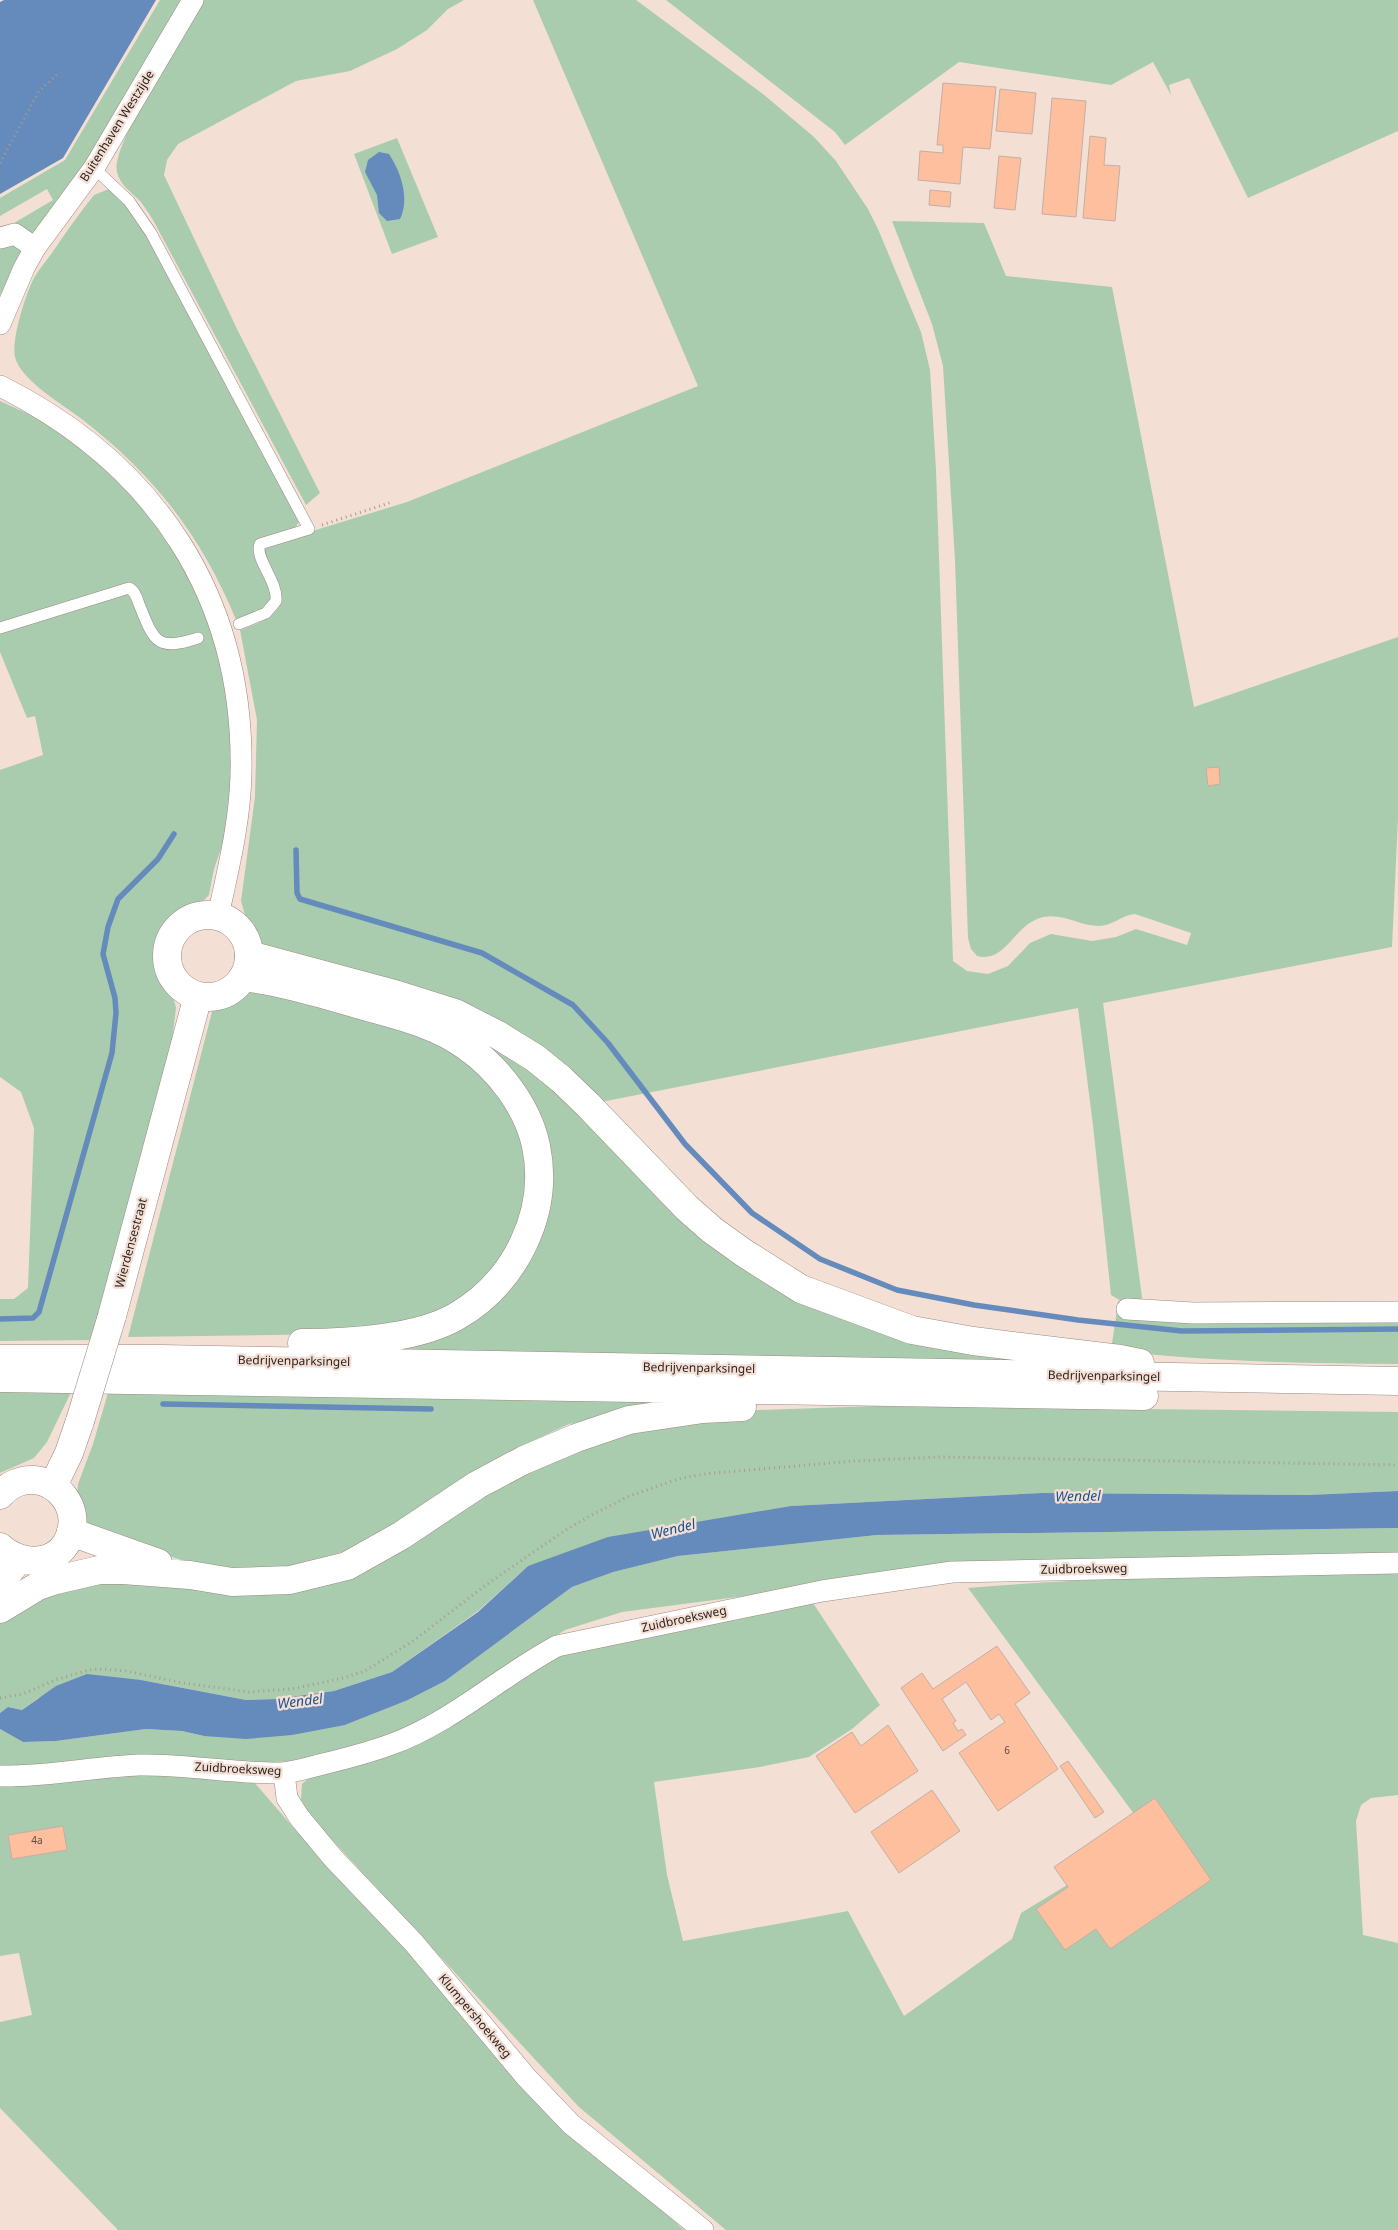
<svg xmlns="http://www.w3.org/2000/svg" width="1398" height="2230" viewBox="0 0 1398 2230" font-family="'Noto Sans',sans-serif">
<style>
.green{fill:#a9ccae}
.water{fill:#648bbb}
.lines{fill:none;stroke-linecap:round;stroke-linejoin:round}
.stream{stroke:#648bbb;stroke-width:5.5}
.building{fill:#febf9f;stroke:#c2afa5}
.service-casing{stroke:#9b897f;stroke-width:12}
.minor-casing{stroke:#9b897f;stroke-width:22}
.primary-casing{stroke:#9b897f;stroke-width:29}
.trunk-casing{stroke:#9b897f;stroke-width:29}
.path{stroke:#a99991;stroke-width:3;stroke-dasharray:1 4;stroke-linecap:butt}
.service{stroke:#fff;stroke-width:11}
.minor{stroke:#fff;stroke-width:21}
.primary{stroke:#fff;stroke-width:28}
.trunk{stroke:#fff;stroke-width:28}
.primary-bridge-casing{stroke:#9b897f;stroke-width:29;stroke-linecap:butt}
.primary-bridge{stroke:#fff;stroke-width:28}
.labels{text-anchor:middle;stroke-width:4.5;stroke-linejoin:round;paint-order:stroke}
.number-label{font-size:10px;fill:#604a40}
.street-label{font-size:12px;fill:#2b2320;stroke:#f4dfd5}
.water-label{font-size:14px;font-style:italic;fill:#1b528f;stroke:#f4dfd5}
</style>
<rect width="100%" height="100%" fill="#f4dfd5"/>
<path class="green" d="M160 0H183L105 135 32 237 9 226 53 200 47 189 0 216V198L65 160Z
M203 0H464L448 9 427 30 397 49 350 71 296 81 178 144 167 160 164 175 238 331 320 493 306 505 153 220C149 214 145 207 140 201 131 192 120 185 117 172 110 146 187 28 203 0Z
M533 0H636L763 94 814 137 836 161 868 209 878 229 921 332 930 370 936 470 953 961 967 971 988 974 1008 966 1030 943 1051 934 1092 941 1116 937 1136 929 1187 945 1191 933 1135 914C1122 915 1112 926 1099 926 1077 926 1058 909 1035 920 1012 931 1004 963 977 956L971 949 968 938 955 560 943 366 932 324 892 221 984 223 1006 276 1112 287 1194 707 1398 637V818L1392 947 1103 1003 1143 1305H1128L1111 1295 1093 1125 1078 1008 596 1103 565 1074 263 949 250 932 241 901 255 797 257 720 240 630C295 611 286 596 264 553L267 545 407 502 698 386Z
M666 0H1398V131L1248 198 1189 78 1169 85 1171 95 1153 62 1111 85 959 62 845 145 835 132Z
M397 138 438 237 392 254 354 154Z
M109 189 125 202 148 230 299 522 293 531 263 541 274 602 237 622C202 537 156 477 83 420 65 406 20 380 15 357 11 340 26 293 34 278 39 269 46 261 52 253 65 233 79 214 94 195Z
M10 240 24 251 0 295V245Z
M0 401 53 425 117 475 180 558 207 617 226 681 235 744 228 828 214 869 209 895 199 905 172 924 161 939 159 961 164 978 171 988 176 1008 168 1074 94 1340 0 1341V1299H14L28 1288 34 1128 21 1092 0 1077V770L43 755 35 716 27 718 0 652Z
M259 963 496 1039 788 1287 1094 1362 315 1351 439 1331 540 1219 504 1069Z
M251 987 417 1031 465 1053 515 1109 532 1176 517 1243 475 1295 408 1324 342 1334 128 1337 213 1008Z
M1117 1310 1398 1318V1364C1302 1363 1207 1362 1111 1350Z
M0 1385 74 1386 47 1442 34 1458 0 1473Z
M110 1386 728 1397 632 1412 569 1424 515 1449 396 1523 343 1552 286 1567 234 1571 190 1563 83 1527 77 1496 78 1484 93 1444Z
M876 1406 1398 1412V1491L1308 1495 1042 1493 791 1506 528 1566 478 1611 392 1672 334 1691 276 1699 246 1700 141 1680 38 1698 22 1710 8 1707 0 1713V1619L69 1582 287 1589 467 1502 579 1443 731 1411Z
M1398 1528V1557L821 1586 622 1612 565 1630 422 1724 309 1761 0 1769V1729L23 1742 56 1741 146 1729 182 1731 204 1736 345 1725 408 1700 445 1681 572 1587 612 1572 678 1556 877 1535Z
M1398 1571V1795L1371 1798 1361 1805 1356 1821 1363 1935 1398 1943V2230H726L579 2107 310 1816 301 1800 302 1784 312 1775 564 1648 813 1603 880 1705 852 1729 809 1757 760 1767 654 1782 667 1875 683 1941 848 1911 904 2016 1012 1939 1021 1913 1113 1857 1145 1829 968 1588C1111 1576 1254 1574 1398 1571Z
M145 1773 254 1782 298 1833 607 2162 684 2230H118L0 2108V2022L32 2015 19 1953 0 1956V1782Z"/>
<path class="water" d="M4 0H156L63 158 0 194V2Z
M379 152 389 154C401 172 410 199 400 219L387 221 379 213 377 195 365 172 368 160Z
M1398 1491V1528L877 1535 678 1556 613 1572 572 1587 445 1681 408 1700 345 1725 292 1735 246 1739 204 1736 182 1731 146 1729 56 1741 23 1742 0 1729V1713L8 1707 22 1710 56 1686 87 1674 141 1680 246 1700 276 1699 334 1691 392 1672 478 1612 528 1566 608 1537 791 1506 1042 1493 1308 1495Z"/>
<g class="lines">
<path class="stream" d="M296 850 297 893 300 899 482 953 573 1005 608 1043 685 1144 752 1213 820 1259 897 1290 974 1305 1078 1320 1182 1331 1398 1329
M0 1319 33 1318 39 1312 112 1053 116 1013 115 998 103 954 108 927 118 899 158 859 174 834
M163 1404 431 1409"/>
</g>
<path class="building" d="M943 83 996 87 990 149 963 147 960 184 918 180 920 151 943 153V145H937Z
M1000 89 1036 93 1032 134 996 131Z
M1052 98 1086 101 1076 217 1042 214Z
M1090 136 1106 138 1104 165 1120 166 1115 221 1083 218Z
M999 156 1021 158 1015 210 994 208Z
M930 190 951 192 950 207 929 205Z
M1219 767 1220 784 1208 786 1206 768Z
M997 1646 1030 1693 1015 1704 1058 1769 998 1811 959 1753 1005 1722 999 1714 991 1720 966 1682 942 1699 956 1721 953 1723 958 1731 962 1729 966 1735 943 1751 901 1688 922 1673 933 1689Z
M888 1725 918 1771 855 1813 816 1756 852 1732 861 1746Z
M1068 1761 1104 1812 1095 1818 1060 1766Z
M932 1790 960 1831 899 1873 871 1832Z
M1155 1798 1211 1880 1110 1949 1096 1929 1065 1950 1036 1909 1068 1887 1054 1867Z
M63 1826 67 1850 12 1859 8 1835Z"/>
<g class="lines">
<g class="service-casing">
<path id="service" d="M94 168 129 201 151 233 309 529 260 544C254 558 278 581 276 601L266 613 239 624
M0 628 129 588C135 591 137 598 139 604 154 641 156 652 198 638"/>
</g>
<g class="minor-casing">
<path id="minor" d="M0 238 15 234 35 248
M0 324 24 268 35 248 94 168 193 0
M0 386C156 464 245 598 241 774 240 822 228 870 218 916
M1127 1309 1193 1313 1398 1312
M284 1773 287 1798 299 1817 333 1858 414 1943 526 2077 571 2124 703 2230
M0 1776C47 1777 92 1767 139 1765 187 1764 235 1774 282 1773 294 1772 308 1768 319 1765 344 1759 368 1753 392 1744 452 1722 501 1676 557 1646L822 1591 952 1572 1398 1563"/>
</g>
<g class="primary-casing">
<path id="primary" d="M167 956a41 41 0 1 1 82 0a41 41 0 1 1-82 0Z
M112 1316 198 996
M53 1486 69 1453 80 1421
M0 1495C8 1485 21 1479 34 1480 59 1482 78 1507 71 1532 62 1566 23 1568 0 1547
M0 1583 18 1560"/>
</g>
<g class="trunk-casing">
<path id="trunk" d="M249 955 398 995 455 1013 498 1035 535 1058 561 1079 588 1105 687 1208 712 1230 744 1253 801 1289 912 1330 973 1341 1120 1359 1140 1363
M243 977C284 982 325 995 364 1006 399 1016 436 1024 466 1046 498 1068 528 1107 536 1146 550 1213 515 1282 457 1316 418 1339 347 1343 302 1343
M0 1359H161L1398 1381
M0 1378 1144 1396
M71 1532 158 1563
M0 1609 38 1586 56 1580 99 1570H123L190 1575 232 1582 290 1580 347 1566 402 1535 477 1485 524 1460 576 1438 629 1420 703 1409 742 1407"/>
</g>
<path class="path" d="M0 163 39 91 60 72
M322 525 392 502
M0 1698 23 1694 55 1680 89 1670 102 1669 126 1671 183 1683 249 1692 292 1689 343 1678 365 1671 413 1641 486 1585 564 1531 588 1517 627 1497 678 1479 704 1474 853 1461 940 1457 1398 1465"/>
<use href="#service" class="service"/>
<use href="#minor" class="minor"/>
<use href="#primary" class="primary"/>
<use href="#trunk" class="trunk"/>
<g class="primary-bridge-casing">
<path id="primary-bridge" d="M80 1421 112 1316"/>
</g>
<use href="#primary-bridge" class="primary-bridge"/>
</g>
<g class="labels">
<g class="number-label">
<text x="1007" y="1754">6</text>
<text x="37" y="1844">4a</text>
</g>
<g class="street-label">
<text transform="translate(117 126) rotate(-58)" y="4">Buitenhaven Westzijde</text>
<text transform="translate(131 1243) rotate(-75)" y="4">Wierdensestraat</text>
<text transform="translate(294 1361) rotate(1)" y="4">Bedrijvenparksingel</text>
<text transform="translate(699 1368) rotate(1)" y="4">Bedrijvenparksingel</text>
<text transform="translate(1104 1376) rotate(1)" y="4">Bedrijvenparksingel</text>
<text transform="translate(1084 1569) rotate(-1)" y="4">Zuidbroeksweg</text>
<text transform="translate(684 1619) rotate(-12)" y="4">Zuidbroeksweg</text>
<text transform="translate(238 1769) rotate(3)" y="4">Zuidbroeksweg</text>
<text transform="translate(475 2016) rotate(50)" y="4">Klumpershoekweg</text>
</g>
<g class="water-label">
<text transform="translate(1078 1496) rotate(-1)" y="5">Wendel</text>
<text transform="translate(673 1529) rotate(-14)" y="5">Wendel</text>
<text transform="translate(300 1701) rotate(-7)" y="5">Wendel</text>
</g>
</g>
</svg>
